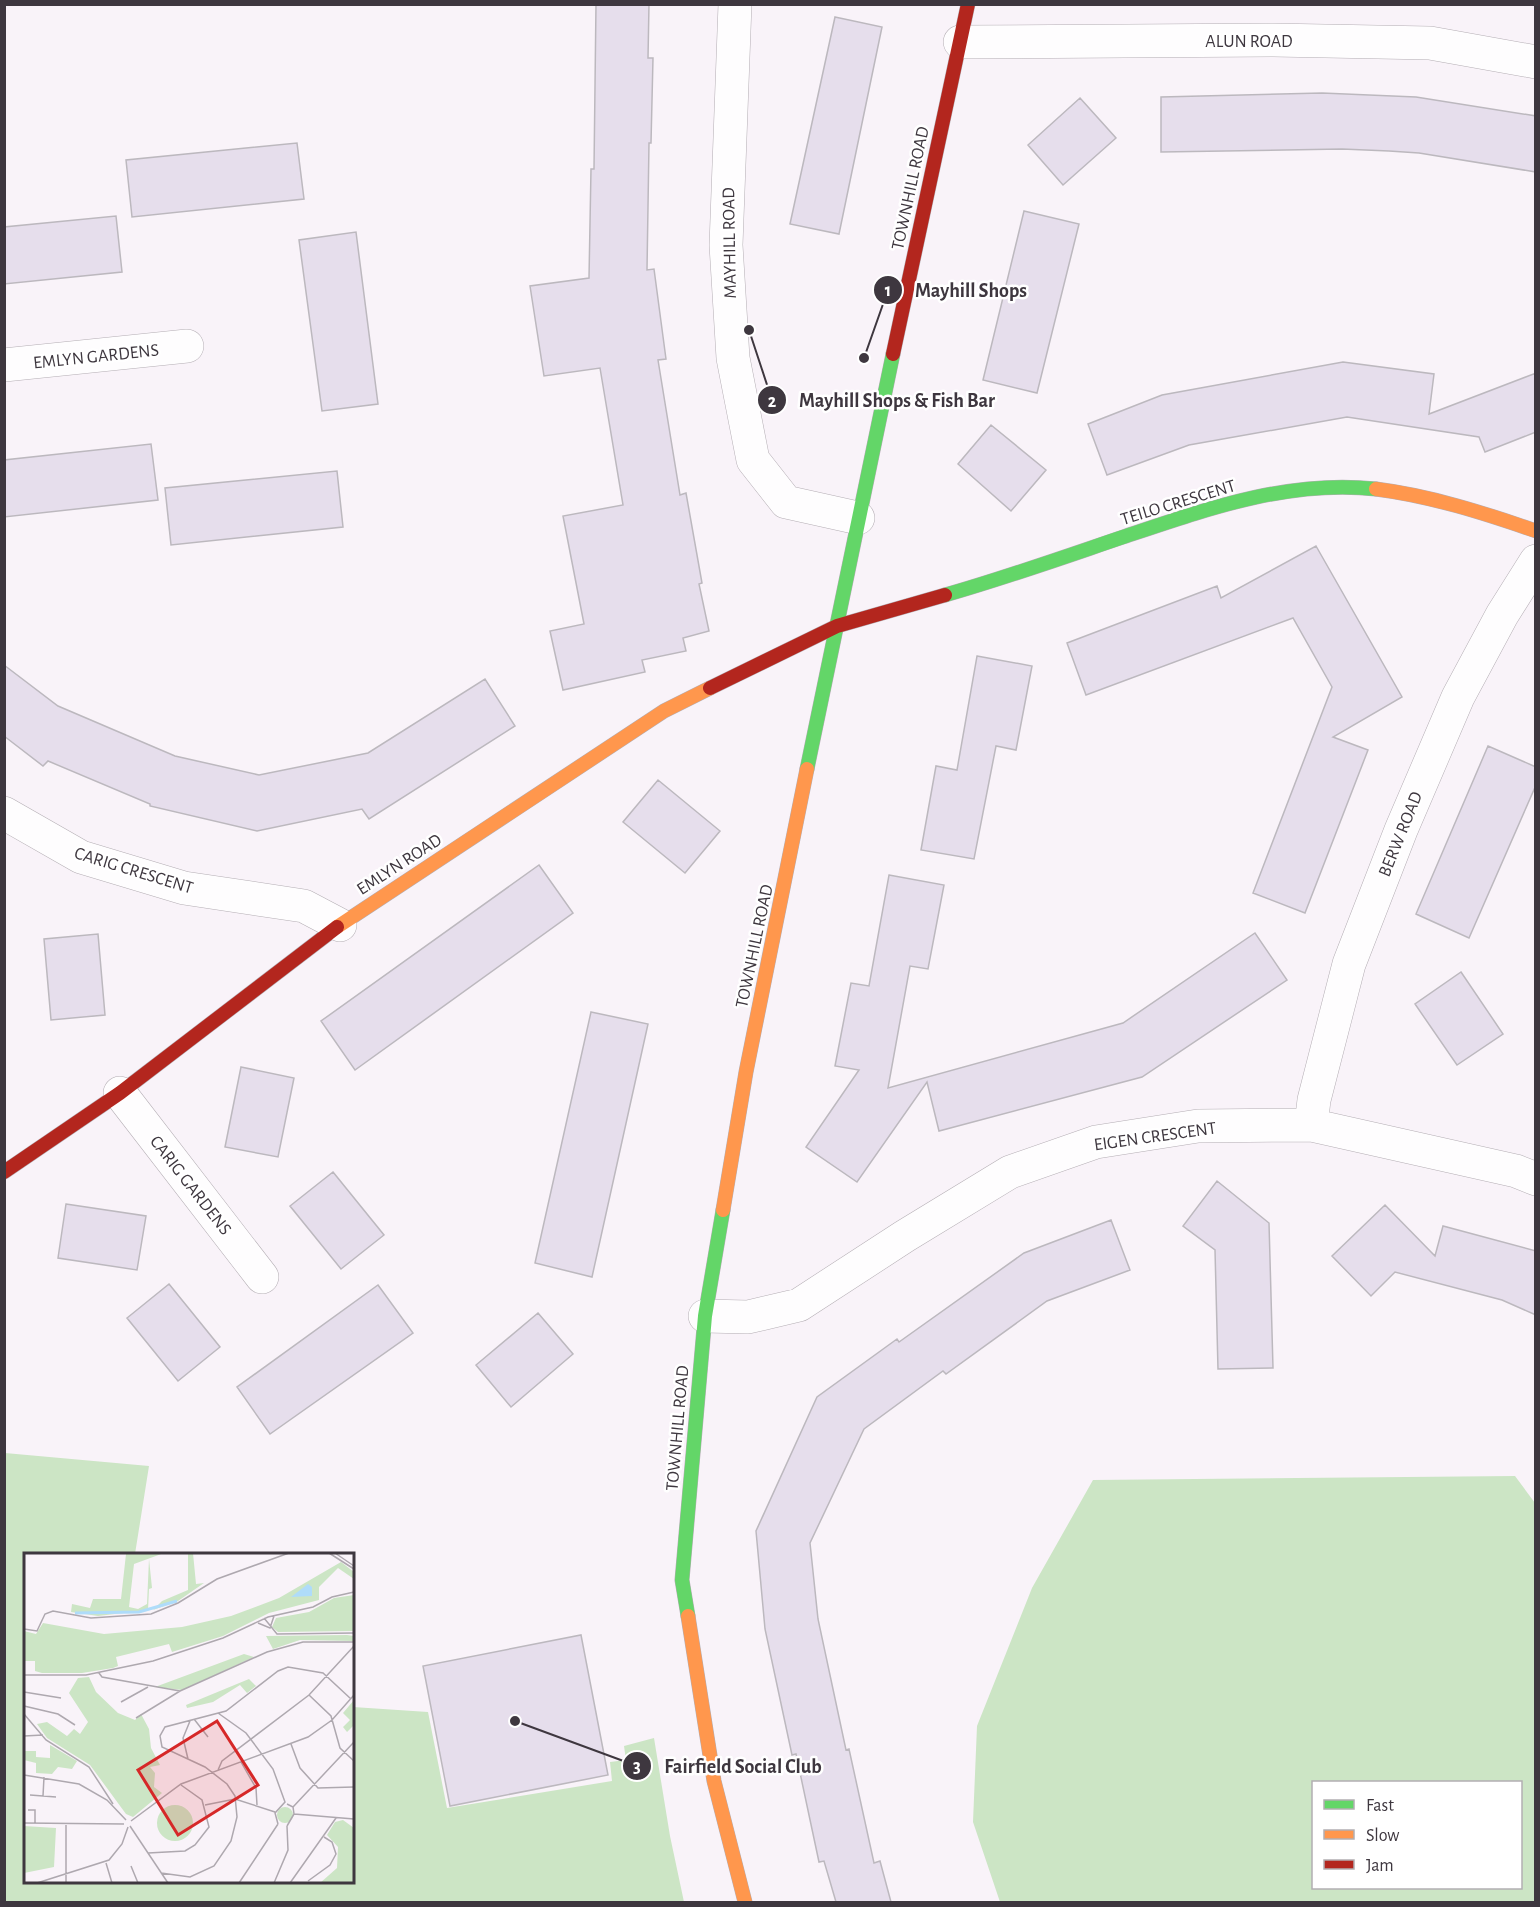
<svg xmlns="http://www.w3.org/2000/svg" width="1540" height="1907" viewBox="0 0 1540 1907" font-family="'Alegreya Sans',sans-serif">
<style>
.green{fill:#cce5c5;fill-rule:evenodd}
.building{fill:#e6deec;stroke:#bcb8be;stroke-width:1.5}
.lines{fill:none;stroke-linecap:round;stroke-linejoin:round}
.street-casing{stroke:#b4aeb4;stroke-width:34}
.fast-casing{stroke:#b4aeb4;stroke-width:15}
.slow-casing{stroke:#b4aeb4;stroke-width:15}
.jam-casing{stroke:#b4aeb4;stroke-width:15}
.street{stroke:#fefdfe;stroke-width:33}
.fast{stroke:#63d668;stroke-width:14}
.slow{stroke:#ff974d;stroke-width:14}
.jam{stroke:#b3261e;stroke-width:14}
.labels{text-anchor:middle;stroke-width:5;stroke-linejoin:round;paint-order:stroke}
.street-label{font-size:18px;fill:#3e373f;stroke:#fff}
.inset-river{fill:none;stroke:#afdcfa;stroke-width:3}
.inset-road{fill:none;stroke:#aea8af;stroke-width:1.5}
.view{fill:#d62828;fill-opacity:0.15;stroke:#d62828;stroke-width:3}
.inset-edge{fill:none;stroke:#3e373f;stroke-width:3}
.leader{fill:none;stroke:#3e373f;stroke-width:2}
.callout-dot{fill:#3e373f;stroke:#fff;stroke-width:2}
.mark-label{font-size:18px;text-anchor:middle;font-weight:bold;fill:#fff}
.callout-label{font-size:20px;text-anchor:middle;font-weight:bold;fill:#3e373f;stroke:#fff;stroke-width:5;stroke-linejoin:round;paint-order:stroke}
</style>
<rect width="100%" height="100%" fill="#f9f3f9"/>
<path class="green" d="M5 1453 149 1466 135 1554H26V1882H352L353 1707 428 1712 447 1808 612 1781 610 1762 626 1760 624 1746 654 1738 670 1836 684 1902H5Z
M1515 1476 1535 1503V1902H1000L973 1822 977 1726 1032 1588 1093 1480ZM1314 1782H1520V1888H1314Z"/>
<path class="building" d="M596 4H649L648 58H653L651 143H649L647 270 654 269 666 359 658 360 680 495 686 493 702 583 699 584 709 631 683 638 686 651 642 660 645 672 563 690 550 631 584 624 563 516 623 505 600 368 544 376 530 286 589 278 591 169H594Z
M835 17 882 27 839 234 790 224Z
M1322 93 1416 97 1536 116V172L1419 153 1389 151 1342 149 1161 152V97Z
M1080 98 1116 138 1063 185 1028 145Z
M297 143 304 199 132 217 126 160Z
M1024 211 1079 224 1037 393 983 380Z
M116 216 122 272 4 284V227Z
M356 232 378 404 322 411 299 240Z
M1343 362 1434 374 1429 414 1536 373V432L1485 452 1479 437 1347 417 1189 445 1107 475 1088 424 1162 395Z
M991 425 1046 470 1011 511 958 464Z
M151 444 158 500 4 517V460Z
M337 471 343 527 171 545 165 488Z
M1316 546 1402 697 1333 737 1368 750 1305 913 1253 893 1332 687 1293 618 1086 695 1067 643 1217 586 1221 598Z
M977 656 1032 666 1016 750 996 746 974 859 921 850 936 766 957 770Z
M4 665 58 706 175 756 259 775 368 753 485 679 515 726 369 819 362 809 257 831 150 806V804L48 761 43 766 4 736Z
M1488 746 1536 767V785L1469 938 1416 914Z
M658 780 720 831 685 873 623 822Z
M539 865 573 913 355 1070 321 1021Z
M889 875 944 885 928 969 910 966 888 1088 1123 1023 1255 933 1287 980 1142 1077 939 1131 927 1082 857 1182 806 1147 859 1070 835 1066 851 983 869 986Z
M98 934 105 1015 51 1020 44 939Z
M1461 972 1503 1034 1457 1065 1415 1004Z
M591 1012 648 1024 592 1277 535 1263Z
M241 1067 294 1078 278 1157 225 1147Z
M333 1172 384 1235 341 1269 290 1206Z
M1217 1181 1269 1223 1273 1368 1218 1369 1215 1250 1183 1226Z
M66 1204 146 1216 137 1270 58 1258Z
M1385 1205 1435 1256 1443 1226 1536 1251V1315L1502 1300 1395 1272 1371 1296 1332 1256Z
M1111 1220 1130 1270 1047 1301 946 1374 943 1371 864 1429 810 1543 818 1619 846 1750 849 1749 874 1863 880 1861 891 1902H836L824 1861 819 1862 796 1754 792 1755 765 1629 756 1531 817 1397 897 1339 899 1342 1024 1253Z
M169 1284 220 1347 178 1381 127 1318Z
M378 1285 413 1333 270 1434 237 1387Z
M538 1313 573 1354 511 1407 476 1365Z
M581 1635 608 1775 450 1806 423 1666Z"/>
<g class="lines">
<g class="street-casing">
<path id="street" d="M735 4 726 245 733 358 753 460 786 502 858 518
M960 42 1273 40 1430 43 1536 62
M4 365 187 346
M4 813 81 857 184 888 304 906 340 925
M120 1093 262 1277
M1311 1125 1314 1100 1349 964 1401 830 1458 697 1502 615 1536 561
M705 1316 748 1317 799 1305 905 1236 1010 1172 1096 1142 1198 1126 1311 1125 1516 1171 1536 1179"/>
</g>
<g class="fast-casing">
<path id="fast" d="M945 595C1005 578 1064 557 1123 537 1204 510 1289 479 1376 489
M807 769 893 354
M688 1616 682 1580 705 1316 723 1210"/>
</g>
<g class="slow-casing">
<path id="slow" d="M1376 489C1431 496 1484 513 1536 531
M337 927 664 711 710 688
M723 1210 746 1072 807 769
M688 1616 714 1781 745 1902"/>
</g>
<g class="jam-casing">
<path id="jam" d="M893 354 968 4
M710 688 837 626 945 595
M4 1172 120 1093 337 927"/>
</g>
<use href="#street" class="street"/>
<use href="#fast" class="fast"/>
<use href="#slow" class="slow"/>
<use href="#jam" class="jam"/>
</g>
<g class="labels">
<g class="street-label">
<text x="1249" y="47">ALUN ROAD</text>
<text transform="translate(910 188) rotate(-78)" y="6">TOWNHILL ROAD</text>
<text transform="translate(729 243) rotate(-91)" y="6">MAYHILL ROAD</text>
<text transform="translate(96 356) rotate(-6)" y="6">EMLYN GARDENS</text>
<text transform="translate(1178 502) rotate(-17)" y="6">TEILO CRESCENT</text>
<text transform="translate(1400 834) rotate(-68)" y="6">BERW ROAD</text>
<text transform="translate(399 864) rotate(-33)" y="6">EMLYN ROAD</text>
<text transform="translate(134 870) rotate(17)" y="6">CARIG CRESCENT</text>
<text transform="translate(754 946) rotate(-78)" y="6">TOWNHILL ROAD</text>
<text transform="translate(1155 1136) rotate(-8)" y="6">EIGEN CRESCENT</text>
<text transform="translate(191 1185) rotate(52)" y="6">CARIG GARDENS</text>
<text transform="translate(677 1428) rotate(-85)" y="6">TOWNHILL ROAD</text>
</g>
</g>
<g transform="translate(24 1553)">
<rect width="330" height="330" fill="#f9f3f9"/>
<path d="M99 0H140L110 11 105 54 114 56 123 51 125 6 128 35 125 36 124 57 74 63 47 59 48 51 66 55 69 46H97L102 1ZM164 0H169L172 31 180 30 154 48 129 57 138 48 164 37ZM317 9 330 19V26L314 15 295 34V47L245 60 199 83 148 99 145 91 92 104 94 113 89 115 58 120H18L11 118V108H0V78L12 81 19 70 80 81 158 74 207 63 255 45ZM330 42V78L254 79 248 74 252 65 285 59 310 45ZM323 82 330 83V88L276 87 249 96 242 83ZM220 101 230 104 158 137 131 134ZM65 124 72 139 94 160 111 167 117 161 125 176 127 195 136 212 126 214 131 220 130 234 138 240 109 264 102 261 66 212 23 185 13 171 23 169 43 183 50 176 56 181 64 169 45 140 54 125ZM225 126 232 133 223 140 216 132 189 149 163 155 162 152ZM330 147V172L323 179 319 174 326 167 319 160ZM26 192 53 208 48 216 34 214 28 221 12 220V210L0 207V198H12V204L26 205ZM133 270a18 18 0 1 1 36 0a18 18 0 1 1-36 0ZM253 262a8 8 0 1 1 16 0a8 8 0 1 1-16 0ZM319 267 330 275V330H296L313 315 314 294 303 282 311 269ZM0 273 32 275 30 314 0 320Z" fill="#cce5c5"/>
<path d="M284 31 288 34V43L267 44Z" fill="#afdcfa"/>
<path class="inset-river" d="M51 60 115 59 153 48"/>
<path class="inset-road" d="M305 0 330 16M311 0 330 13M240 65 253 81 330 80M234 70 246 75 250 63M0 76 13 78 21 61 29 58 67 65 127 61 154 50 193 26 265 0M75 120 78 124 156 138M0 122H62L129 108 199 85 244 64 289 54 308 44 330 39M0 139 37 145M285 142 307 163 316 195 330 208M97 149 124 134M0 153 34 161 51 172M194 160 222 180 249 216 261 249 251 260 254 271M0 161 22 187 65 214 89 251M112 165 156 138 243 99 279 89H330M170 166 184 184M0 183 19 182M267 191 276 215 294 235 330 234M164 206 159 185 166 168M217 209 232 235 233 252M194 217 198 208 285 142 330 93M0 222 55 231 83 247 102 267M6 242 32 244M19 243 20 224M181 252 211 246 251 259M269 254 330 189M4 257H11V271M270 261 330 266M107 268 157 231 284 184 308 167 330 142M0 270 100 271M106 273 144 330M263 273 270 261 269 254 263 251M124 300 161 298 171 292 185 274 178 247 157 232M82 310 88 330M107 313 114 330M137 320 166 324 190 313 207 288 213 264 211 243 203 231 181 214 138 194 136 183 141 174 202 158 254 118 264 114 299 120 327 146M284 328 306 312 312 301 308 289 300 284M13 330 85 307 98 291 104 274M42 330V272M215 330 254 271M250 330 264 297 263 273M266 330 312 265"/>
<path class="view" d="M193 168 234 232 154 282 114 217Z"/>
<rect width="330" height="330" class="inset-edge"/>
</g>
<path class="leader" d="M864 358L888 290M749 330L772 400M515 1721L637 1766"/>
<g class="callout-dot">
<circle cx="864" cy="358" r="6"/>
<circle cx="749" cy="330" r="6"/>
<circle cx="515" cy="1721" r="6"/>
<circle cx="888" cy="290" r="15"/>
<circle cx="772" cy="400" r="15"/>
<circle cx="637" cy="1766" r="15"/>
</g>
<g class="mark-label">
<text x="888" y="296">1</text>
<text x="772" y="407">2</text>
<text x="637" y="1772">3</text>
</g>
<g class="callout-label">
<text x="971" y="297">Mayhill Shops</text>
<text x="897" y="407">Mayhill Shops &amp; Fish Bar</text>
<text x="743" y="1773">Fairfield Social Club</text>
</g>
<rect width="1540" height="1907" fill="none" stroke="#3e373f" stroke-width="12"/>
<rect x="1312" y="1781" width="210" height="108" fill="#ffffff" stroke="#b2afb2" stroke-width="1.5"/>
<rect x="1324" y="1800" width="30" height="9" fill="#63d668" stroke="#b2afb2" stroke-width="1.5"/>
<text x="1366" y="1811" font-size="18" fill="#3e373f">Fast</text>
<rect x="1324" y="1830" width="30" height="9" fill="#ff974d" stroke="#b2afb2" stroke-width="1.5"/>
<text x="1366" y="1841" font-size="18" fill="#3e373f">Slow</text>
<rect x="1324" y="1860" width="30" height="9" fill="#b3261e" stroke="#b2afb2" stroke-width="1.5"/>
<text x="1366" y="1871" font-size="18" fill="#3e373f">Jam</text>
</svg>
